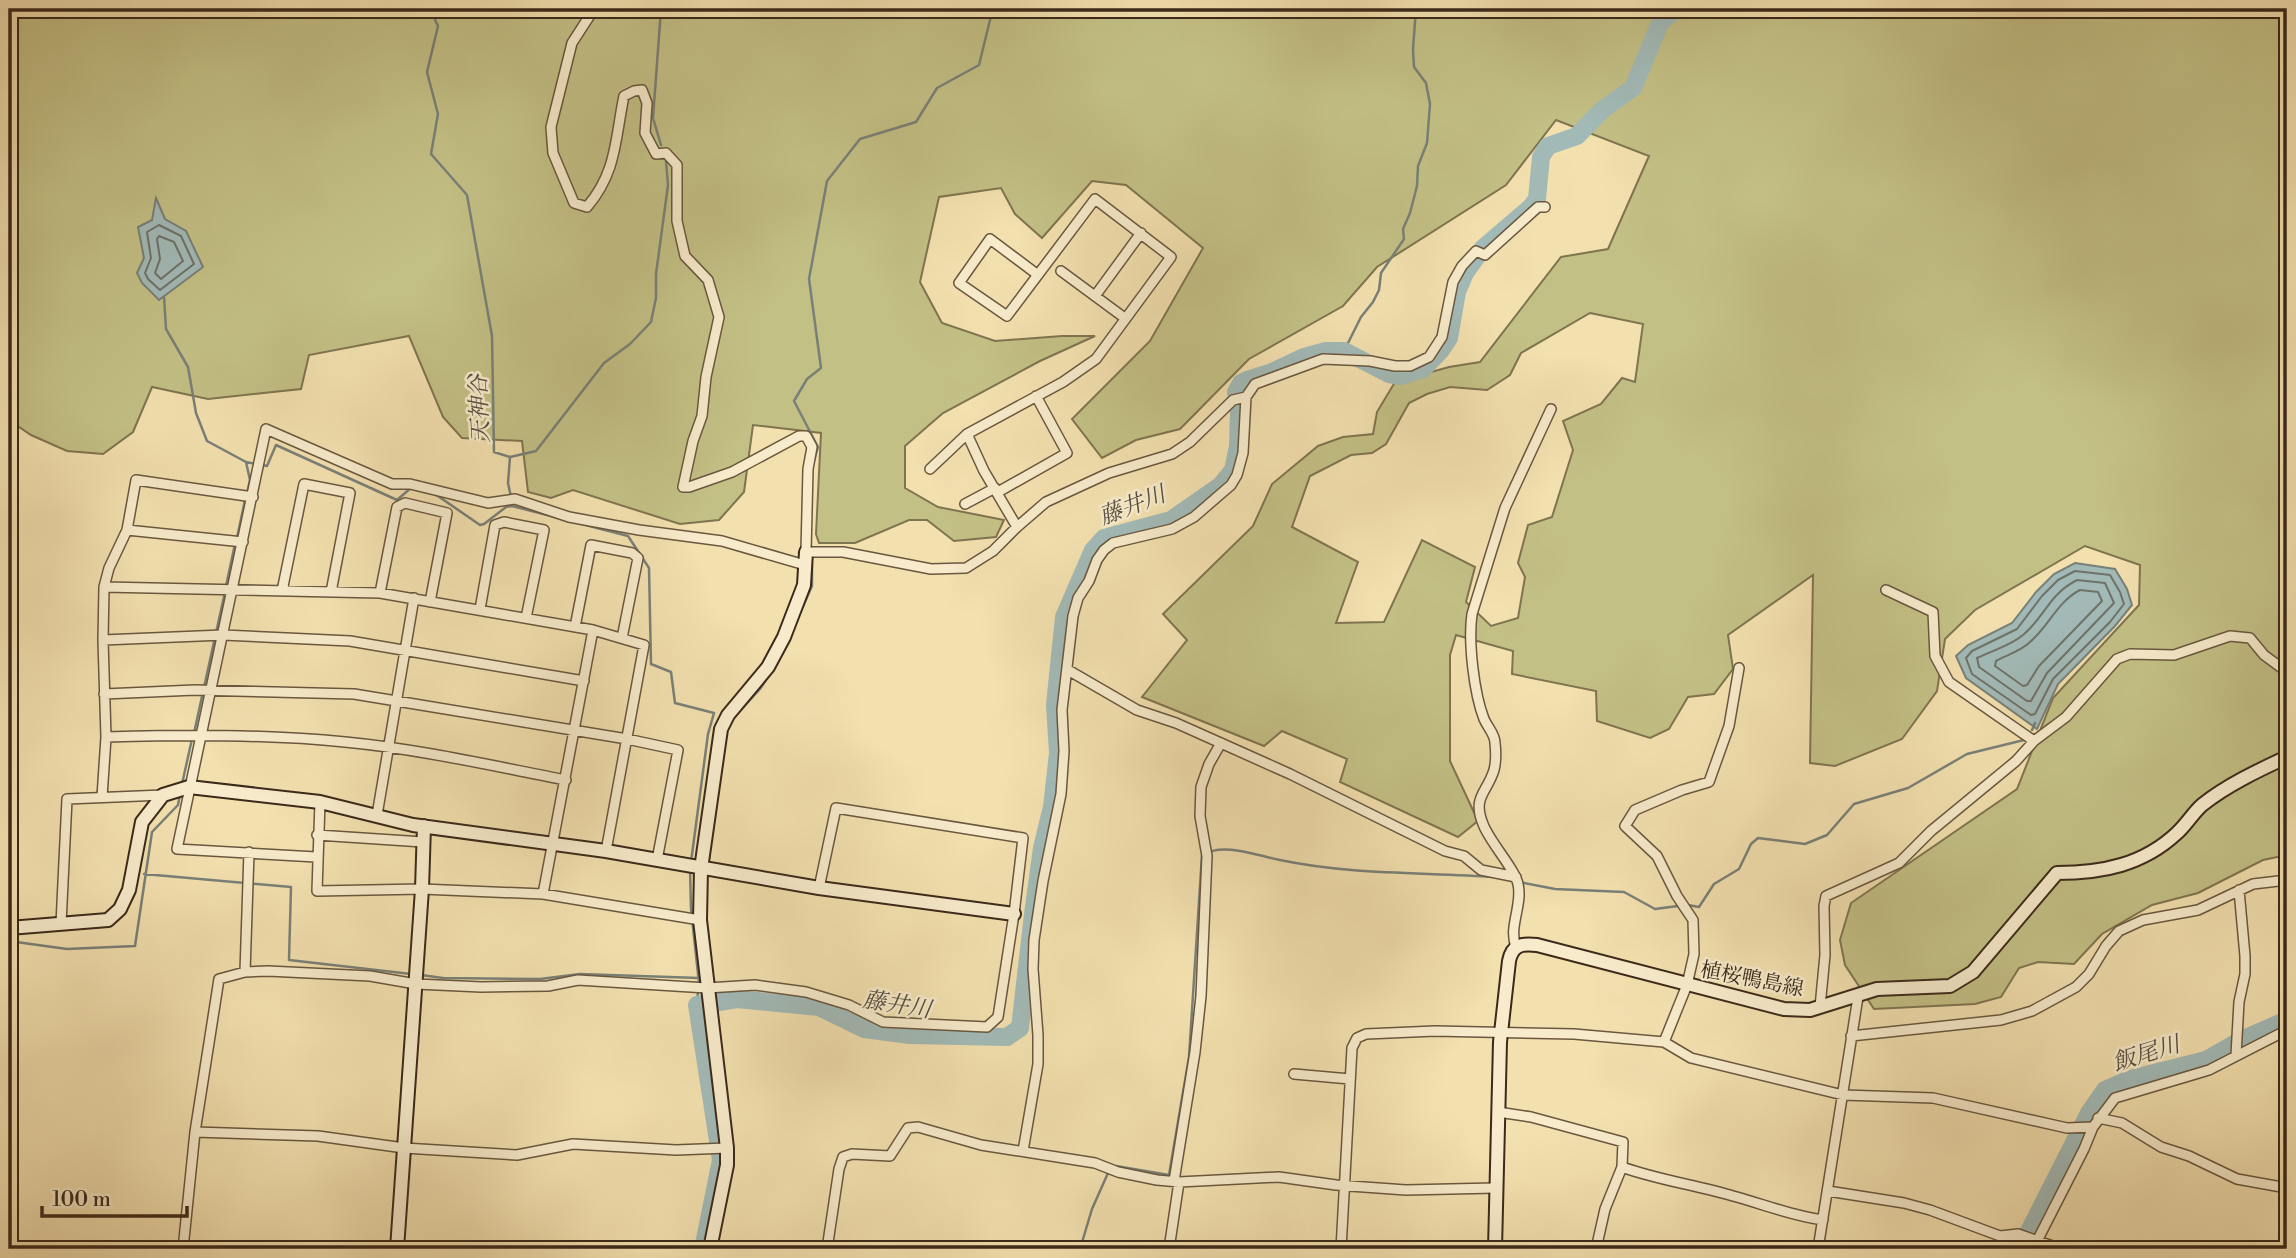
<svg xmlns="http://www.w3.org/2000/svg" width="2296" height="1258" viewBox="0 0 2296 1258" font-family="'Libre Bodoni','Noto Serif JP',serif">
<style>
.green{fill:#c3c085;stroke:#7f7450;stroke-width:2;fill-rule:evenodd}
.water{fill:#a2bab7;stroke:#798078;stroke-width:2}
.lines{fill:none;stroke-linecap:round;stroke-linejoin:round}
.shore{stroke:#6e7268;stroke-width:2}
.stream{stroke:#798078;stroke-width:2.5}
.river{stroke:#a2bab7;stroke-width:18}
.street-casing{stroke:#69573f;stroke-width:12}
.secondary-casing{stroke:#3b291a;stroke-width:16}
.street{stroke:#f7ebcb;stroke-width:9}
.secondary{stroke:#f7ebcb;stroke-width:12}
.labels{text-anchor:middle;stroke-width:5;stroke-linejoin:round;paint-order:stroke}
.street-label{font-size:21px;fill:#3b291a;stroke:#f7ebcb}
.water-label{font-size:23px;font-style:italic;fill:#554d41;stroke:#f7ebcb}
</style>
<rect width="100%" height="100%" fill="#f3e0af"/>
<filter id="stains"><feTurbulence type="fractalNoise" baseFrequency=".00286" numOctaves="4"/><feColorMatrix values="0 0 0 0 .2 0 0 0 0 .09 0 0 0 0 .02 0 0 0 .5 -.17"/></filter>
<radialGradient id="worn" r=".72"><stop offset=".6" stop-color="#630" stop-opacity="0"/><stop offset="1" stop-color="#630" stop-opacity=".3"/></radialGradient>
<path class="green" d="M9 9H2287V855L2263 860 2198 893 2152 905 2102 934 2074 964 2038 962 2019 968 2001 997 1975 1004 1874 1009 1845 965 1840 940 1851 903 2017 789 2053 698 2139 605 2140 565 2085 546 1975 610 1945 639 1937 691 1902 739 1835 766 1810 763 1813 575 1728 635 1733 669 1714 694 1688 697 1669 729 1650 738 1597 721 1596 691 1512 674 1513 651 1456 635 1450 655V761L1478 821 1458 837 1340 782 1347 759 1282 731 1264 746 1142 697 1187 640 1163 614 1253 526 1272 484 1318 446 1343 437 1373 434 1377 412 1395 382 1449 367 1480 362 1561 257 1608 249 1649 156 1556 120 1506 185 1377 267 1343 306 1249 359 1180 429 1136 440 1102 458 1072 419 1150 341 1203 248 1126 185 1092 181 1042 238 1015 214 1001 188 939 197 920 282 942 323 995 341 1062 336H1095L1040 361 943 413 905 446V488L938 507 1004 520 996 537 954 541 927 520H909L855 543H819L816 534 821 433 753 425 744 492 719 520 680 524 573 490 551 498 528 492 522 441 462 438 443 417 409 336 309 355 301 389 208 399 152 387 133 432 103 454 67 451 31 435 9 420ZM1590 313 1643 324 1635 382 1622 378 1601 404 1563 421 1573 450 1552 517 1528 525 1518 563 1525 577 1518 618 1491 626 1466 602 1475 567 1422 540 1384 622 1336 623 1358 562 1292 527 1310 476 1351 455 1372 453 1386 444 1409 403 1427 394 1450 387 1487 390 1510 375 1521 353Z"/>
<path class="water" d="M156 198 165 219 186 231 203 267 159 300 142 283 137 273 144 258 138 227 152 220Z
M2075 563 2115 569 2127 589 2132 605 2115 626 2058 684 2037 729 1966 678 1956 656 1968 645 2012 623 2036 592 2054 574Z"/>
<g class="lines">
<path class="shore" d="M159 225 181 236 194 264 160 290 148 279 145 273 151 258 147 232Z
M159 236 174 242 183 261 161 279 155 273 160 259 157 239Z
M2075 571 2110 575 2120 592 2124 604 2110 622 2053 679 2035 714 2031 715 1972 674 1966 658 1972 651 2017 629 2042 596 2058 580Z
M2077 580 2105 583 2114 603 2047 673 2031 701H2027L1979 667 1977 658C1991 651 2010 646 2023 635 2045 617 2048 595 2077 580Z
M2080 590 2098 592 2102 601 2039 666 2027 685 2023 686 1995 666 1996 661C2007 655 2021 651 2030 642 2049 626 2057 602 2080 590Z"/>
<path class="stream" d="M430 9 438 26 427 72 438 114 431 154 467 195 492 336 494 452 510 457 508 483 511 497
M661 145 653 118 661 9
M164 297 166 329 188 367 196 413 207 441 246 462 250 480 247 493
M1344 351 1361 317 1373 302 1379 290 1381 273 1404 239 1403 229 1410 213 1417 186 1418 166 1427 143 1430 104 1426 83 1414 67 1413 49 1416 9
M510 457 536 451 604 363 630 344 651 322 656 298V274L668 185 666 161
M246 462 267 466 276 445 397 500 412 487
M813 464 818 447 794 401 807 379 821 368 809 279 827 181 860 139 916 122 937 88 979 65 991 16 999 9
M435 494 480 525 484 524 506 507 512 506V504
M512 506 628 536 649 568 651 664 671 672 675 703 714 713 708 734 691 862
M237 538 245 500
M226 586 235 544
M800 613 812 586V563
M739 712 760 689 777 663
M2032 730 2035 723
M194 733 225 592
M182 784 192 739
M690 868 691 909 699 983
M144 874 291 887 289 960 411 974
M1519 882 1555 889 1624 892 1655 909 1678 906
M1688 905 1699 907 1714 884 1739 869 1751 844 1758 838 1805 844 1827 835 1854 804 1908 788 1967 754 2024 740
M9 941 67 949 135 946 152 832 178 805 180 794
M421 975 443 978 540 979 580 974 699 978
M697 1005 698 990
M1116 1166 1169 1175 1189 1057 1202 855C1224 842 1255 855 1280 860 1351 875 1423 872 1495 877
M1080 1249 1092 1209 1108 1173"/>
<path class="river" d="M713 1003 737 999 819 1007 864 1029 910 1035 1007 1037 1020 1028 1033 914 1042 848 1052 807 1058 753 1055 705 1064 617 1093 550 1104 538 1171 520 1221 485 1233 470 1238 446 1239 411 1236 392 1241 383 1247 380 1272 372 1304 357 1326 351H1344L1389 374 1401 376 1423 369 1441 350 1449 338 1457 292 1465 273 1483 248 1531 207 1537 199 1541 157 1548 146 1577 136 1602 110 1633 88 1660 23 1676 9
M703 1249 721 1160 697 1005 703 1004
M2020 1249 2089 1113 2105 1090 2130 1079 2206 1060 2241 1040 2287 1020"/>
<g class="street-casing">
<path id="street" d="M594 9 572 43 551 127 553 153 574 203 587 207C617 172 615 139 624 96L634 91 642 90 647 103 645 133 656 154 666 153 677 165V221L685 256 708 280 719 317 706 377 702 416 693 441 683 487H689L732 472 799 436H806L812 447 808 469 806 552H843L931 569 966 568 993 551 1017 527 1046 502 1109 473 1172 454 1190 442 1233 400 1246 397
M1061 271 1122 316
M1095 296 1141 233
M967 434 984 471 1017 527
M930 469 967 434 1063 382 1096 359 1171 257 1095 199 1007 316 959 283 990 239 1038 275
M998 492 1067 453 1036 396
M965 504 995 488
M127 530 243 542
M104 587 380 593 593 630 644 645 606 851
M1886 590 1933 612 1935 656 1949 682 2034 741
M282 591 304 484 350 493 331 592
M380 593 397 507 405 503 447 513 430 602
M480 609 495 525 504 522 544 530 526 618
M575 627 591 545 632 553 638 558 622 638
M103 640 223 635 350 641 584 681
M1068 670 1137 710 1176 723 1290 774 1445 851 1464 856 1481 870 1516 877
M104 694 195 690 354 694 627 739 678 750 657 860
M106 737C185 735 266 734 345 742 419 749 493 766 566 780
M102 797 106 737 103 640 104 587 109 568 127 530 136 480 253 497
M320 802 317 891 422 889 543 894 700 920
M377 815 414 598
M317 835 423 842
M316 857 177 849 266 429 392 484H410L488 503 515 499 569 517 639 530 722 541 805 565
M543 894 593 630
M61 924 67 799 163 795
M1516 947C1508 927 1523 905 1518 884 1515 869 1489 841 1483 824 1472 797 1487 793 1494 770 1496 762 1496 752 1495 743 1495 734 1488 728 1484 719 1474 693 1468 642 1472 614L1505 508 1551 409
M245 972 249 852
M1820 1007 1825 955 1824 906 1826 896 1899 863 1931 831 2016 761 2034 741 2066 717 2117 659 2130 654 2174 655 2230 636 2250 638 2264 655 2287 672
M1851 1036 2001 1020 2032 1011 2076 987 2089 974 2106 946 2119 931 2143 920 2198 910 2253 884 2287 880
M1664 1042 1687 985 1694 954 1693 920 1677 896 1657 856 1625 826 1635 810 1682 790 1709 782 1729 726 1739 668
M2236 1055 2239 1002 2245 974V956L2239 890
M1294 1074 1350 1079
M1498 1112 1531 1117 1623 1142 1622 1167C1658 1180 1696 1185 1733 1196 1763 1204 1792 1216 1823 1220
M2098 1118 2122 1123 2161 1147 2189 1156 2237 1179 2287 1188
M195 1132 318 1136 404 1148 517 1155 573 1144 676 1150 727 1148
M1023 1151 1038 1064V1035L1033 969 1034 940 1043 881 1061 794 1064 751 1062 710 1073 616 1078 598 1089 581 1097 560 1104 550 1113 543 1172 529 1194 517 1231 485 1237 475 1243 453 1246 397 1255 384 1323 359 1370 361 1395 366H1410L1429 357 1442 337 1453 282 1462 266 1476 251 1485 255 1538 207H1545
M1174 1181 1195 1052 1201 996 1207 856 1200 816 1201 787 1209 764 1221 743
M1828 1191 1904 1203 1930 1210 2000 1236 2018 1234 2061 1249
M183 1249 195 1132 219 979 245 972 268 971 370 976 416 984 481 987 548 986 578 980 707 988 755 985 806 992 849 1005 883 1022 987 1027 998 1017 1014 914 1023 838 836 808 819 888
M827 1249 839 1169 843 1157 852 1154 890 1156 908 1128 918 1127 981 1145 1095 1163 1118 1172 1157 1180 1179 1182 1279 1177 1336 1185 1406 1190 1495 1188
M1169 1249 1179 1182
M1341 1249 1352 1048 1357 1038 1366 1034 1435 1031 1574 1034 1664 1042 1691 1058 1843 1095 1933 1098 2067 1128 2093 1127
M1596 1249 1605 1209 1622 1167
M1818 1249 1858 997
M2011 1249 2018 1234
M2033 1249 2084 1149 2093 1127 2115 1098 2209 1070 2287 1030"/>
</g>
<g class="secondary-casing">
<path id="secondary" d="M9 928 108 920 120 909 129 890 142 822 163 795 189 787 320 802 413 825 606 851 819 888 1014 914
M397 1249 422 889 424 826
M710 1249 727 1165V1148L700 920 701 869 721 729 728 715 768 667 784 637 804 585 806 552
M1495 1249 1500 1042 1509 961C1512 945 1522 943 1537 945L1784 1009 1810 1010 1877 989 1950 986 1973 972 2057 873C2102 873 2143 865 2177 833 2186 825 2193 813 2202 805 2227 785 2259 770 2287 757"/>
</g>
<use href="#street" class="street"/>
<use href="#secondary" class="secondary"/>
</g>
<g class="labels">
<g class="street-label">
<text transform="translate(1752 979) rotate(11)" y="7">植桜鴨島線</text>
</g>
<g class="water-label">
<text transform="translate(479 409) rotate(-93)" y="8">天神谷</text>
<text transform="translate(1132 505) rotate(-21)" y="8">藤井川</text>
<text transform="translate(897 1004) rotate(9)" y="8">藤井川</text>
<text transform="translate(2146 1053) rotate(-17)" y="8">飯尾川</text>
</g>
</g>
<rect width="2296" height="1258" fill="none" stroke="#f3e0af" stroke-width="35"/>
<rect x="10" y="10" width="2275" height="1237" fill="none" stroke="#3b291a" stroke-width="3.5"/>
<rect x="18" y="18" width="2261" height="1223" fill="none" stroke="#3b291a" stroke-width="2"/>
<path d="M42 1206v10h145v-10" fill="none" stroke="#3b291a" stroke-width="3.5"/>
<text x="52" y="1206" font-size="21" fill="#3b291a" stroke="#f7ebcb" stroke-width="5" paint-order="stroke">100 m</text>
<rect width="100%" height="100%" filter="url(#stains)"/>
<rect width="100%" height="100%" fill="url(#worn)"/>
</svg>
